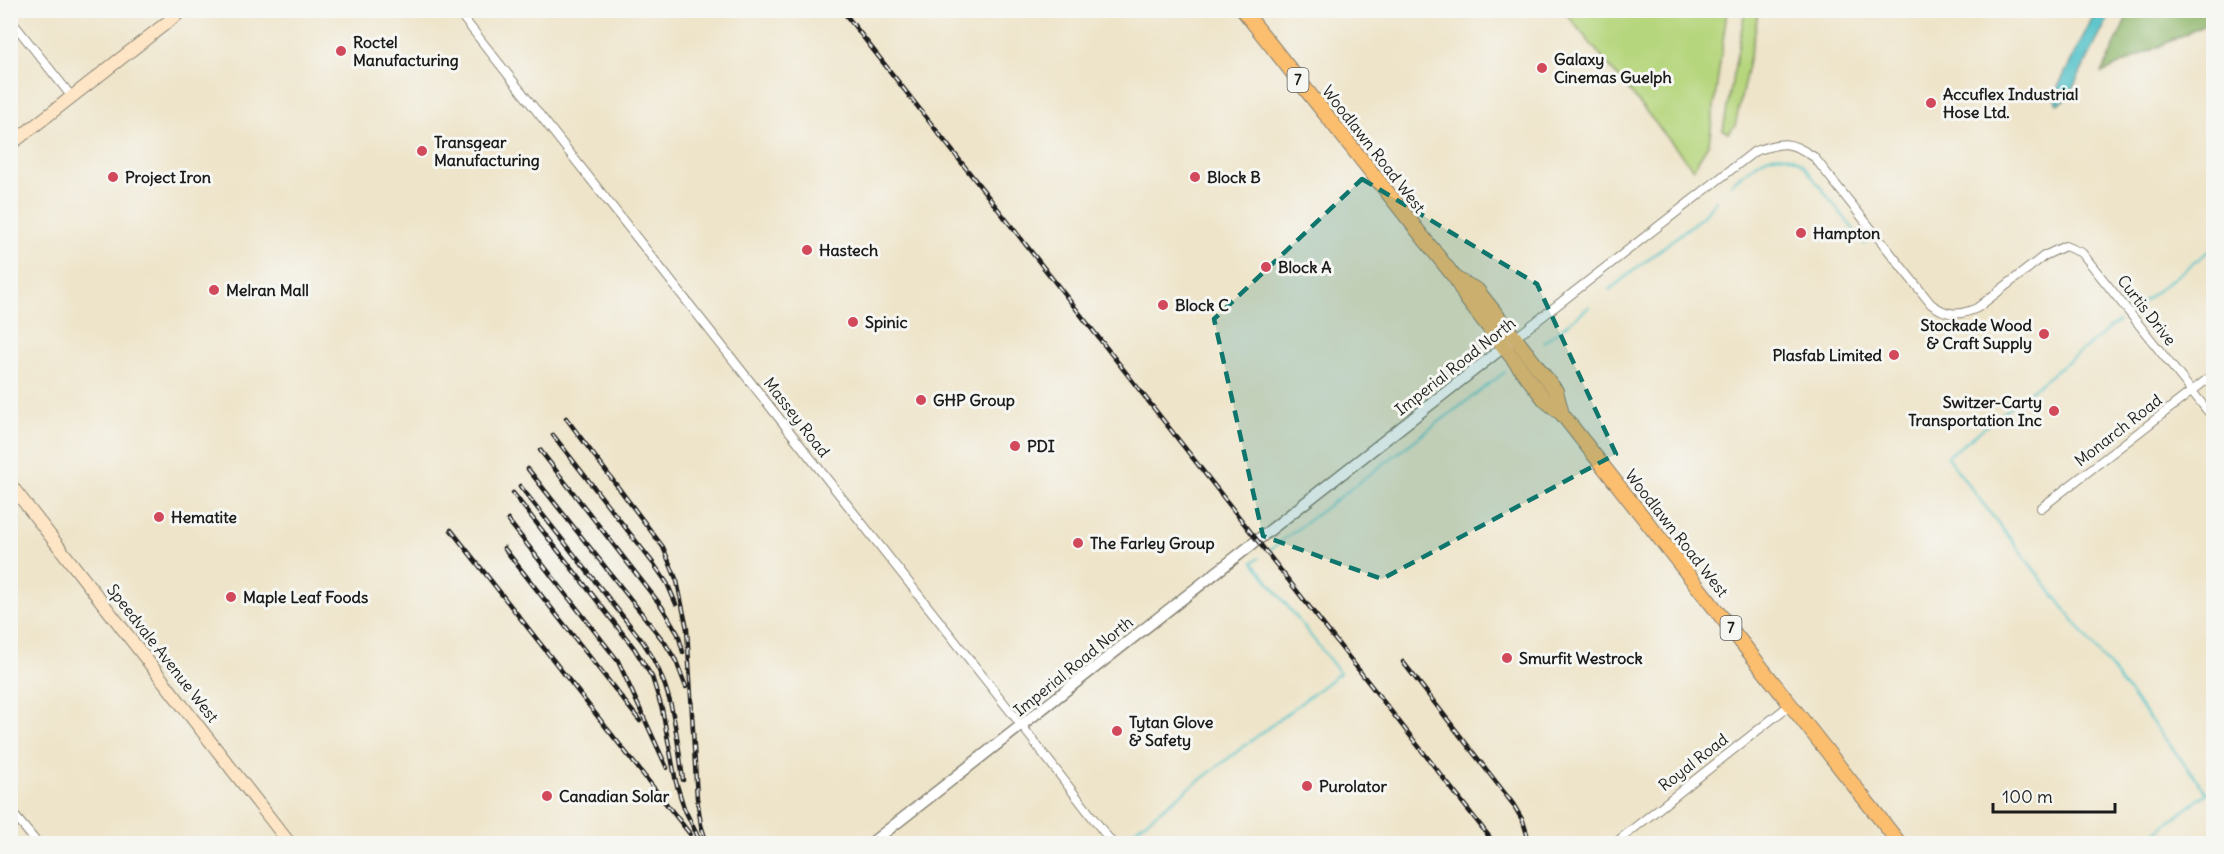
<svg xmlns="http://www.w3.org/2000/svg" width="2224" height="854" viewBox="0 0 2224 854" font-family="Delius,sans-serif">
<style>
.green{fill:#b6d67d;stroke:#69794c;stroke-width:1.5}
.forest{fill:#90b76c;stroke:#566a44;stroke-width:1.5}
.water{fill:#55c3c9;stroke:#387072;stroke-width:1.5}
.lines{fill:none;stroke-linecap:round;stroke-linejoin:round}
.stream{stroke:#55c3c9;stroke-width:2}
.minor-casing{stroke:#858072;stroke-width:10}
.tertiary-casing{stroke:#858072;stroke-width:13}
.secondary-casing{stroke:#858072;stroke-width:14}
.primary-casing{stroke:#858072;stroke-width:16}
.minor{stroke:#fff;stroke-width:8}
.tertiary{stroke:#fff;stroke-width:10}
.secondary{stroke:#fde5c5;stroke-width:12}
.primary{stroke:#fbbd6e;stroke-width:14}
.rail-casing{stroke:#1c1c1c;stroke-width:4.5}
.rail{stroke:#f6f6f2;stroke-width:2;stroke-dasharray:7;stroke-linecap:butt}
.marked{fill:#0f766e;fill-opacity:0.2;stroke:#0f766e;stroke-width:4.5;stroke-dasharray:12 8;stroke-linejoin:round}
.poi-dot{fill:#d1495b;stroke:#f6f6f2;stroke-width:2}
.labels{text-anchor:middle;stroke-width:6;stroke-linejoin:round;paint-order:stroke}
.shield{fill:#f6f6f2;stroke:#5d5d5c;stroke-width:1.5}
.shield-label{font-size:15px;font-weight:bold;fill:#1c1c1c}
.poi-label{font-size:16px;font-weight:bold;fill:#1c1c1c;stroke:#f6f6f2;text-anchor:start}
.street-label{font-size:16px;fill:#1c1c1c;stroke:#f6f6f2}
</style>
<rect width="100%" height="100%" fill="#f6f6f2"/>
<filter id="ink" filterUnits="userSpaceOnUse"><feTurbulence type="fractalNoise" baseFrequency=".0167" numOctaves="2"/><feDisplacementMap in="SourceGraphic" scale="12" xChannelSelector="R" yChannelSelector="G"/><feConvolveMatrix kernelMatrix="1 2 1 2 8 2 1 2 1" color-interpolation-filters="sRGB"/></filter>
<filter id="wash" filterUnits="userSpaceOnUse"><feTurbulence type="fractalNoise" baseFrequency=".008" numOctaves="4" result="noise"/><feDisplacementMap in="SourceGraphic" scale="24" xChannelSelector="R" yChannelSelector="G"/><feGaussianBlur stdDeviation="1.35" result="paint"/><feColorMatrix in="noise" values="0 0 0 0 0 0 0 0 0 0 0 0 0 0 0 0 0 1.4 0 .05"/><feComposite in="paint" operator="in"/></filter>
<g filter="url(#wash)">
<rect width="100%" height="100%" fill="#eee4c9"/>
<path class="green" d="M1564 11H1727L1709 143 1693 169Z
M1745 11H1758L1755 32 1735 126 1728 133 1723 130Z"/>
<path class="forest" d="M2130 11H2213V28L2209 23 2102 73Z"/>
<path class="water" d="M2096 11H2112L2067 99 2058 104 2054 95Z"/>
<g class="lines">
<path class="stream" d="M1270 10H1272
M1731 184C1754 166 1775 141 1803 165L1865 244
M1609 290 1702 217 1716 201
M2139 305 2214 247
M2119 321 1947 457 2207 793 2141 844
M1544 342 1589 307
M1271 549 1505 372
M1128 835 1340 673 1253 562 1259 558"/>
</g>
</g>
<g filter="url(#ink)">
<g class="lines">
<g class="minor-casing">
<path id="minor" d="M457 10 1022 726 1113 844
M10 19 72 97
M1515 338 1755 151C1783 142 1789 140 1814 157L1931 304C1947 316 1959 316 1977 308L2044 256 2065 246 2082 253 2214 419
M2041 508 2214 374
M10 810 38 844
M1614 844 1791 704"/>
</g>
<g class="tertiary-casing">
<path id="tertiary" d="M870 844 1510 342"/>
</g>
<g class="secondary-casing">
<path id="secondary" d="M10 145 183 10
M10 484 290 844"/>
</g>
<g class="primary-casing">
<path id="primary" d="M1243 10 1456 279 1466 298 1545 400 1562 414 1900 844
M1456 279 1477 290 1515 338 1556 391 1562 414"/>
</g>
<use href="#minor" class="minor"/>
<use href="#tertiary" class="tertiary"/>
<use href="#secondary" class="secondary"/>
<use href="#primary" class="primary"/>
<g class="rail-casing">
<path id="rail" d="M842 10 1495 844
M566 418 663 547 677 581 687 629 697 798 701 825 707 844
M553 435 653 563 667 583 676 604
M540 450 662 607 678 634 683 652
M528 469 665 643 676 661 686 687
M520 486 643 642C673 686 676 729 683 780
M513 493 634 648 652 677 662 709 676 782 684 808 701 843
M508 520 618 661 667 768
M451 530 690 834
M504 548 640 721
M1403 662 1513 804 1523 821 1530 844"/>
</g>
<use href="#rail" class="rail"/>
</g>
</g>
<path class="marked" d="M1362 179 1537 284 1616 454 1382 579 1263 536 1214 319Z"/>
<g class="poi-dot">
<circle cx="341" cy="51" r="6"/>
<circle cx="1542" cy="68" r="6"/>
<circle cx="1931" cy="103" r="6"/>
<circle cx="422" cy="151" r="6"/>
<circle cx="113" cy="177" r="6"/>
<circle cx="1195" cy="177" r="6"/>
<circle cx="1801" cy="233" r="6"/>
<circle cx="807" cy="250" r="6"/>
<circle cx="1266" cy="267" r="6"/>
<circle cx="214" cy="290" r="6"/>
<circle cx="1163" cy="305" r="6"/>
<circle cx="853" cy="322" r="6"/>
<circle cx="2044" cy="334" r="6"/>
<circle cx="1894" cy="355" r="6"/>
<circle cx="921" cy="400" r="6"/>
<circle cx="2054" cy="411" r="6"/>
<circle cx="1015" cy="446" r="6"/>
<circle cx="159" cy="517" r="6"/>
<circle cx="1078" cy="543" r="6"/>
<circle cx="231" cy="597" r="6"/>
<circle cx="1507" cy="658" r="6"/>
<circle cx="1117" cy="731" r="6"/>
<circle cx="1307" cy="786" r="6"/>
<circle cx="547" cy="796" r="6"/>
</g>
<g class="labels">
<g class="shield">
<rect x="1287.5" y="68" width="21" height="24" rx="4.5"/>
<rect x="1720.5" y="616" width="21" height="24" rx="4.5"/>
</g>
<g class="shield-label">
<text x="1298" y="85">7</text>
<text x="1731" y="633">7</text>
</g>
<g class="poi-label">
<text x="353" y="48">Roctel<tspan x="353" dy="18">Manufacturing</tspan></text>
<text x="1554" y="65">Galaxy<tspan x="1554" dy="18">Cinemas Guelph</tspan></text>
<text x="1943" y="100">Accuflex Industrial<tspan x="1943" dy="18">Hose Ltd.</tspan></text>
<text x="434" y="148">Transgear<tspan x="434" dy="18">Manufacturing</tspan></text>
<text x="125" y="183">Project Iron</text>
<text x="1207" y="183">Block B</text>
<text x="1813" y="239">Hampton</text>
<text x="819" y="256">Hastech</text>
<text x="1278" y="273">Block A</text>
<text x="226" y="296">Melran Mall</text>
<text x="1175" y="311">Block C</text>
<text x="865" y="328">Spinic</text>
<text x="2032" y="331" text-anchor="end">Stockade Wood<tspan x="2032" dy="18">&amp; Craft Supply</tspan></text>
<text x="1882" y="361" text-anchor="end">Plasfab Limited</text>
<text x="933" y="406">GHP Group</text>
<text x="2042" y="408" text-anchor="end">Switzer-Carty<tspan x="2042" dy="18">Transportation Inc</tspan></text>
<text x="1027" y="452">PDI</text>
<text x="171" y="523">Hematite</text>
<text x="1090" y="549">The Farley Group</text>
<text x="243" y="603">Maple Leaf Foods</text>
<text x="1519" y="664">Smurfit Westrock</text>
<text x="1129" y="728">Tytan Glove<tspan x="1129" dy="18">&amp; Safety</tspan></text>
<text x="1319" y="792">Purolator</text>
<text x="559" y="802">Canadian Solar</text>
</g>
<g class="street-label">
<text transform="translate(1374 149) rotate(52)" y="6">Woodlawn Road West</text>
<text transform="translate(2147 310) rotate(52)" y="6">Curtis Drive</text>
<text transform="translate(1455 366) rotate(-38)" y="6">Imperial Road North</text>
<text transform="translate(797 417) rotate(52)" y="6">Massey Road</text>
<text transform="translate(2118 430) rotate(-38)" y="6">Monarch Road</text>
<text transform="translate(1677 533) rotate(52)" y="6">Woodlawn Road West</text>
<text transform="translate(163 653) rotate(52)" y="6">Speedvale Avenue West</text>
<text transform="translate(1073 666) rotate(-39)" y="6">Imperial Road North</text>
<text transform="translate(1693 762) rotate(-38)" y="6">Royal Road</text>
</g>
</g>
<rect width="2224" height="854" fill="none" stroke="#f6f6f2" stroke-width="36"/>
<path d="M1993 803v9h122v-9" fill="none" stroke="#1c1c1c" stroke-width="3"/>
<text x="2002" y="803" font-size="18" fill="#1c1c1c" stroke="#f6f6f2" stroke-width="4.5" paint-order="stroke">100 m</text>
</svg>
